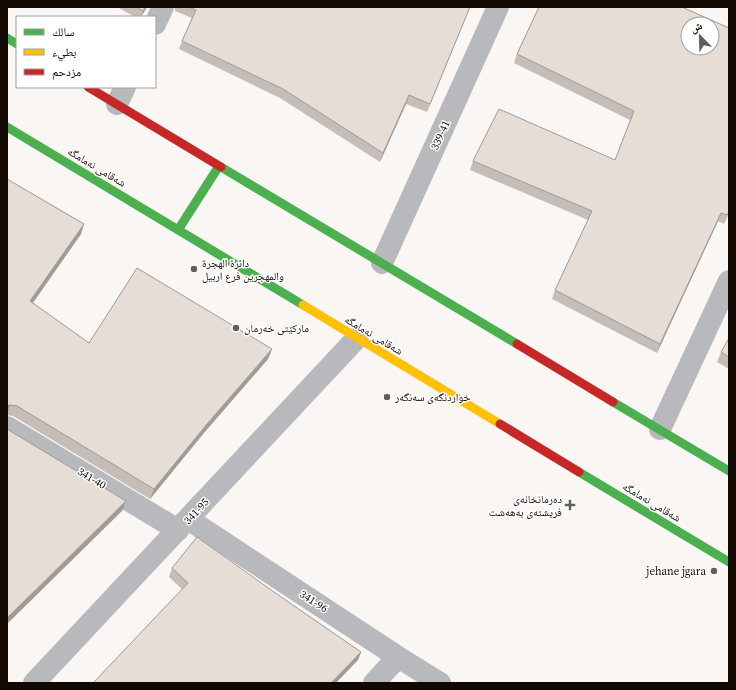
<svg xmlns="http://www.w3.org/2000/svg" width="736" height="690" viewBox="0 0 736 690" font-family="'Source Serif 4','Noto Naskh Arabic',serif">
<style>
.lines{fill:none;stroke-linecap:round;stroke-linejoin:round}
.street{stroke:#b8b9bd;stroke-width:22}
.fast{stroke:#4caf50;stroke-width:9}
.slow{stroke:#ffc107;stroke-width:9}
.jam{stroke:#c62828;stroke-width:9}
.wall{fill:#c5beb8}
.shaded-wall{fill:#a09b96}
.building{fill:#e5ddd6;stroke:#a09b96;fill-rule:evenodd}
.poi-dot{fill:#645c57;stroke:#fff;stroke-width:1.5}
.labels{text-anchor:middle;stroke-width:3;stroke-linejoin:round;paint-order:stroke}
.street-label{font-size:11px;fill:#130903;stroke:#fff}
.poi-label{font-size:11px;fill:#130903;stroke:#fff;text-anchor:start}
</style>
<rect width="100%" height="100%" fill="#f9f6f4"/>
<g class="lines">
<path class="street" d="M155 24 163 7
M117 104 125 87
M382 263 498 7
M7 427 178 530
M660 429 729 281
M188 519 398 657 440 683
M34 683 357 338
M374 683 398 657"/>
<path class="fast" d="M7 38 17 44
M7 127 303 305
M221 167 517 344
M178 230 219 166
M613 402 729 471
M579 472 729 562"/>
<path class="slow" d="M303 305 500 424"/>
<path class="jam" d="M88 87 221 167
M517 344 613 402
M500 424 579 472"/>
</g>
<path class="wall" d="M117 7H147L141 17H135Z
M175 7H470L427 112 406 104 380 162 280 98 179 49 182 41 192 18 175 11Z
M539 7 729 213 724 224 718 221 657 353 552 299 555 290 588 220 470 170 473 161 615 160 630 120 514 63 517 54Z
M7 179 84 224 81 234 33 303 89 343 272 349 268 359 203 434 150 499 13 416 7 415Z
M729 338V369L717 362 721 352Z
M172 568 274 592 361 652 358 660 182 589 169 577Z"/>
<path class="shaded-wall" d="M145 7H147L141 17 143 11Z
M470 7 427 112 430 104Z
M409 95 406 104 380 162 383 153Z
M721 213 718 221 657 353 660 344Z
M84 224 81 234 27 311 30 301Z
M272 349 268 359 203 434 150 499 154 489 207 424Z
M10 405 7 414V406Z
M126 501 122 511 7 624V618Z
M361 652 358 660 336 683H331Z"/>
<path class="building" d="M136 7H145L143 11Z
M189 7H470L430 104 409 95 383 153 283 89 182 41 196 10Z
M539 7H682L729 28V212L727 215 721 213 660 344 555 290 592 211 473 161 499 109 615 160 634 111 517 54ZM688 24H712V48H688Z
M7 179 84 224 30 301 89 343 137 268 272 349 207 424 154 489 17 406 10 405 7 406Z
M729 338V357L721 352Z
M7 429 126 501 7 618Z
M197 537 274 592 361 652 331 683H93L188 583 172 568Z"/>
<g class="poi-dot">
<circle cx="194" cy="269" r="4"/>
<circle cx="236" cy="328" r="4"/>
<circle cx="387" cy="397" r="4"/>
<path d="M568 499h4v4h4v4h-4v4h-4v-4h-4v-4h4z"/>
<circle cx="714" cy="571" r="4"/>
</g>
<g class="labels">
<g class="street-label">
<text transform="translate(440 135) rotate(-66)" y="4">339-41</text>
<text transform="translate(97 167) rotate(31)" y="4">شەقامی نەمامگە</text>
<text transform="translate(374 335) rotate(31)" y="4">شەقامی نەمامگە</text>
<text transform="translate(92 478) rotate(31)" y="4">341-40</text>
<text transform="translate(652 502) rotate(31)" y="4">شەقامی نەمامگە</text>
<text transform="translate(196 511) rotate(-47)" y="4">341-95</text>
<text transform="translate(314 601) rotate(33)" y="4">341-96</text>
</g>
<g class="poi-label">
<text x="202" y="267">دائرة الهجرة<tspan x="202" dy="13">والمهجرين فرع اربيل</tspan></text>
<text x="244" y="332">مارکێتی خەرمان</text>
<text x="395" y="401">خواردنگەی سەنگەر</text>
<text x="562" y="503" text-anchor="end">دەرمانخانەی<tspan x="562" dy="13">فریشتەی بەهەشت</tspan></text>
<text x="706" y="575" text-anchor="end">jehane jgara</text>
</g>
</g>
<rect width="736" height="690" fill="none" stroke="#130903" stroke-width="16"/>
<rect x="16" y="16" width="140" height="72" fill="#ffffff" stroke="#a19d9a"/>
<rect x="24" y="29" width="20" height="6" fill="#4caf50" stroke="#a19d9a"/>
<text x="52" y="36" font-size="12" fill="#130903">سالك</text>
<rect x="24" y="49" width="20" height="6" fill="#ffc107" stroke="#a19d9a"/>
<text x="52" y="56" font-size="12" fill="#130903">بطيء</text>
<rect x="24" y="69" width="20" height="6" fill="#c62828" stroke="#a19d9a"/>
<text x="52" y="76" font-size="12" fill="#130903">مزدحم</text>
<g transform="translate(700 36) rotate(337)"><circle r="19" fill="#ffffff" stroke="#a19d9a"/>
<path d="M0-3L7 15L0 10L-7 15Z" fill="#645c57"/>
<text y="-6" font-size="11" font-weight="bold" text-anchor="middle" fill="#130903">ش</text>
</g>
</svg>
